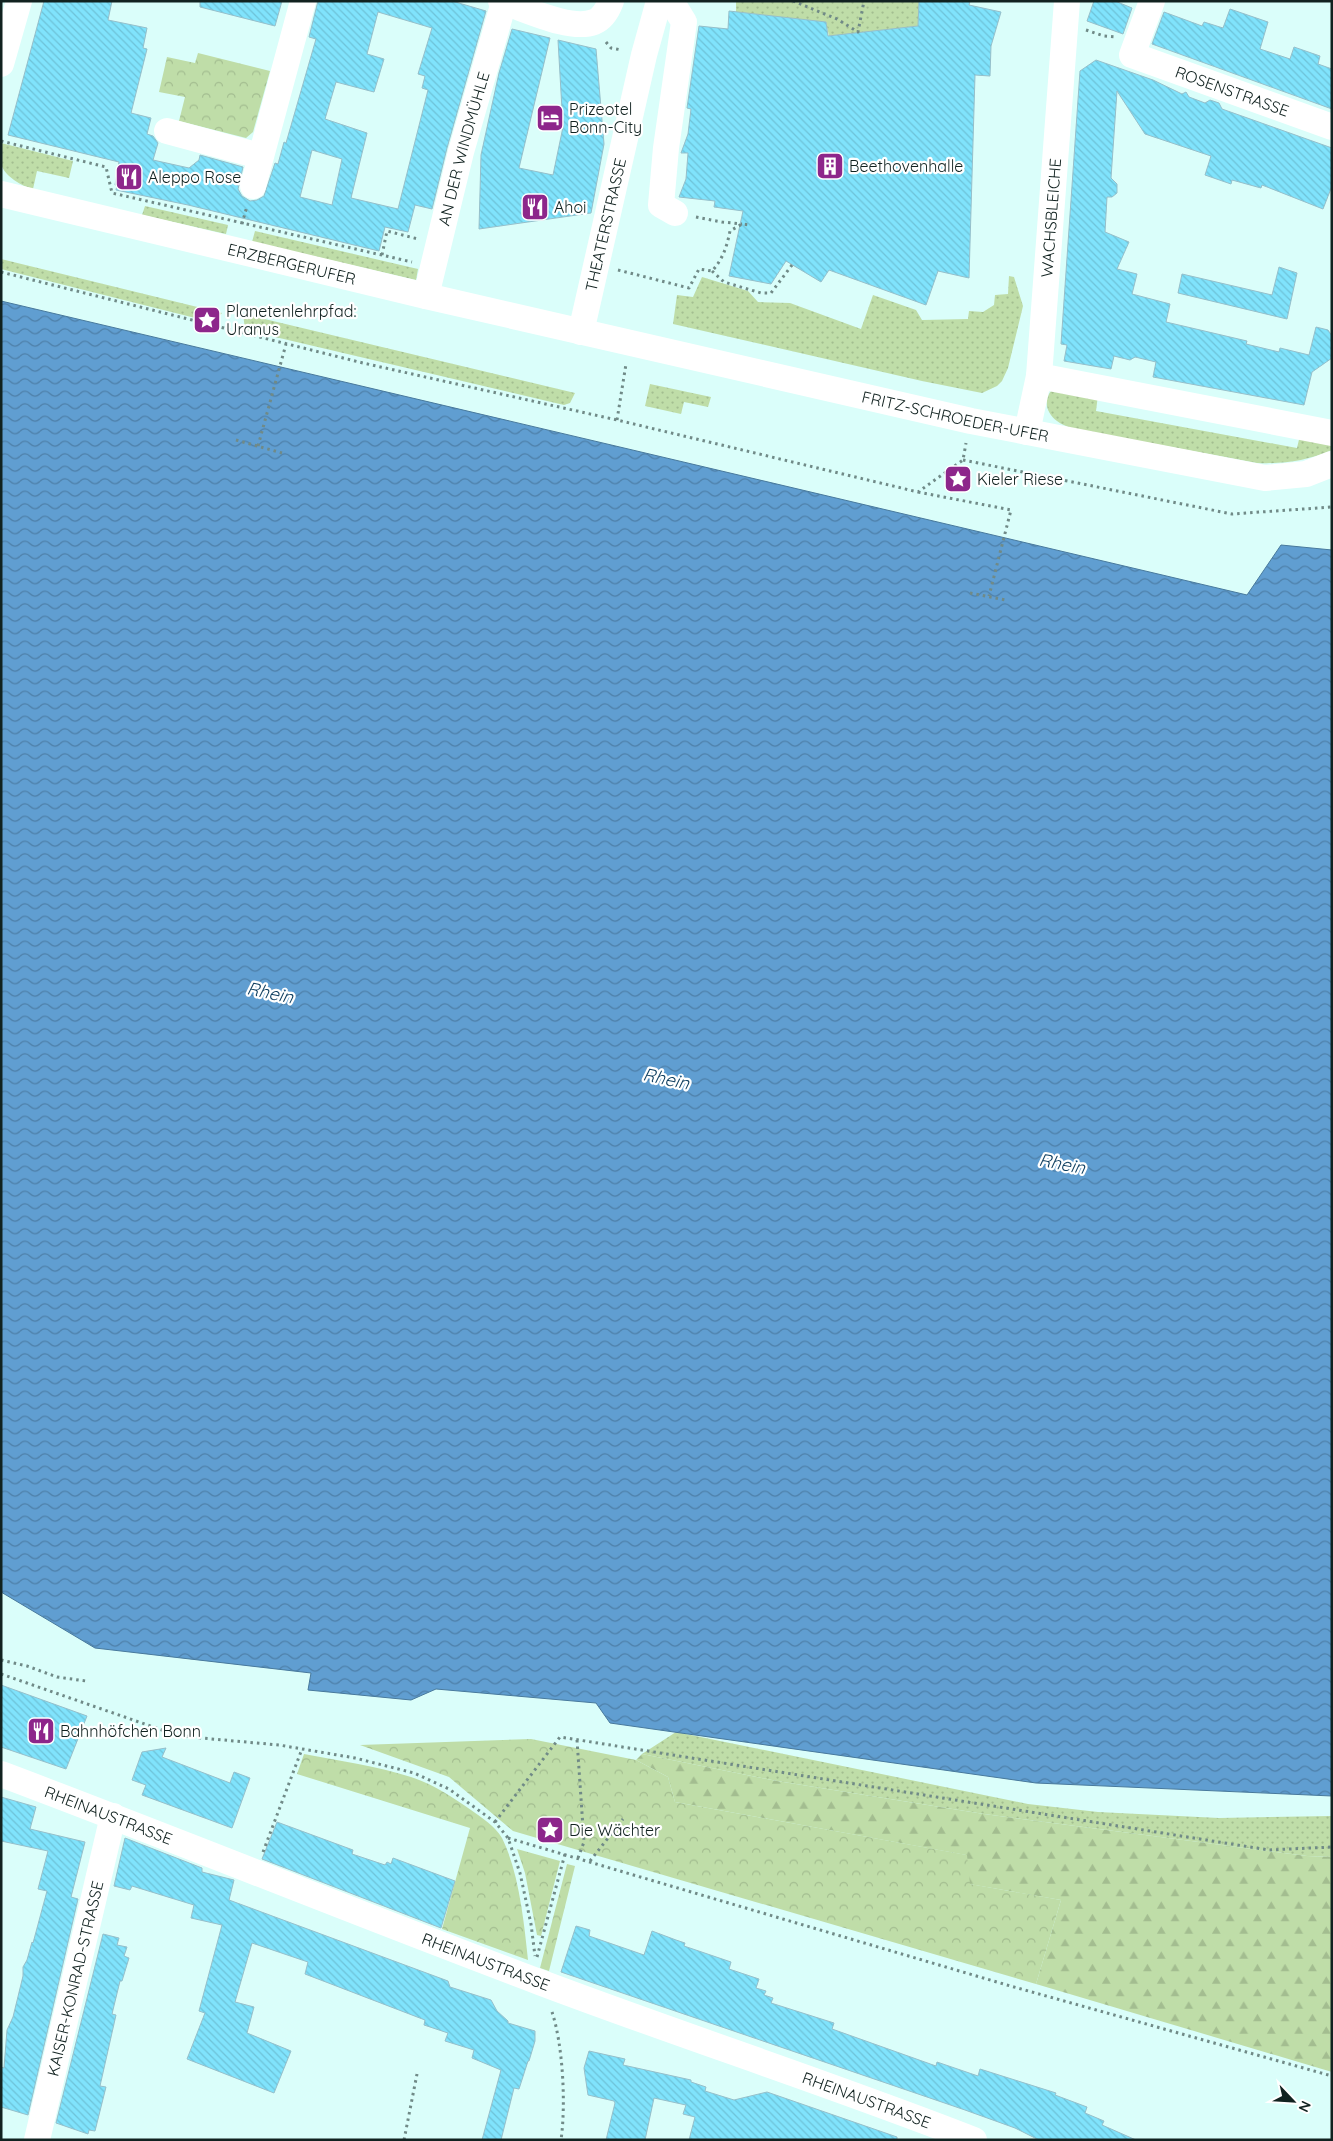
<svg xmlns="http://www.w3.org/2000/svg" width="1333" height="2141" viewBox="0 0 1333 2141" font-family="Quicksand,sans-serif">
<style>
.grass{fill:url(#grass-dots)}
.forest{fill:url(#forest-firs)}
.park{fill:url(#park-crowns)}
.water{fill:url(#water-waves);stroke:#48799c}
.building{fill:url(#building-back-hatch);stroke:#96bfca;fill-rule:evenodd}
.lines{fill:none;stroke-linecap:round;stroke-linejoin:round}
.path{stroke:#708a87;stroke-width:3;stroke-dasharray:2.5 4;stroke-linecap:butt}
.minor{stroke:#fff;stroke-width:26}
.labels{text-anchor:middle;stroke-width:4.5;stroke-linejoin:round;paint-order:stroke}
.street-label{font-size:16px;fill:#112220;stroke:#fff}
.poi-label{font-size:16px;fill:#112220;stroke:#fff;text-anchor:start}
.water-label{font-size:18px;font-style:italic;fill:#0c3d5f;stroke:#fff}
</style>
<defs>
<pattern id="grass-dots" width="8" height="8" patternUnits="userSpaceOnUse" patternTransform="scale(1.25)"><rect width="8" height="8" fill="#bfdda8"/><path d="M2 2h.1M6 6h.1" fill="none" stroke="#a3bd90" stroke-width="1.8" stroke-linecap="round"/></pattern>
<pattern id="forest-firs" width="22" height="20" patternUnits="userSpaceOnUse" patternTransform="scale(1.25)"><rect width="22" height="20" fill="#bfdda8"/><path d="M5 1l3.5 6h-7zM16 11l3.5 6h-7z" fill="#a3bd90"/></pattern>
<pattern id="park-crowns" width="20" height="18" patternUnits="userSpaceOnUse" patternTransform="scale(1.25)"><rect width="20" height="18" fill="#bfdda8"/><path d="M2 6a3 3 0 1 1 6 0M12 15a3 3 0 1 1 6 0" fill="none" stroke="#a3bd90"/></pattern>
<pattern id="water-waves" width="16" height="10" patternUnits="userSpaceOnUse" patternTransform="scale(1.25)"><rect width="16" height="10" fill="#609ed1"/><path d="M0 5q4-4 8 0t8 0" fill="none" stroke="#4e80a9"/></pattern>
<pattern id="building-back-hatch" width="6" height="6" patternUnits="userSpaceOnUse" patternTransform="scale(1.25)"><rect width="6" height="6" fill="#80e3fc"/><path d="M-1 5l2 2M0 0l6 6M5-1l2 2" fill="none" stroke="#6ec2d8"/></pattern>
</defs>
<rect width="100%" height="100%" fill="#dafefa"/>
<path class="grass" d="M736 1H919L918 26 829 36 826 22 736 12Z
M1 143 73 161 69 178 37 171 33 189C22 186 5 177 1 164 0 158 1 150 1 143Z
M145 206 228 225 226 234 142 215Z
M255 231 418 269 416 280 252 242Z
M1 259 222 313 214 321 211 322 1 269Z
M1009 276 1014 277 1023 306 1008 368 1002 381 997 386 982 393 922 381 673 324 677 295 693 297 702 277 748 291 758 302 790 303 861 329 873 295 916 310 922 320 968 319 969 311 983 312 994 305 995 295 1008 294Z
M243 314 575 393 570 403 564 405 250 331 245 329Z
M650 384 711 397 708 407 684 402 681 414 645 406Z
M1051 391 1098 395 1096 411 1297 448 1301 431 1332 437V450C1306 461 1284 464 1257 463 1214 455 1171 447 1127 439 1107 436 1073 433 1057 421 1047 414 1043 401 1051 391Z
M676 1732 1028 1804 1098 1812 1219 1818 1332 1816V1857L1307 1856 984 1814 777 1781 642 1754Z"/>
<path class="forest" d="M642 1754 777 1781 984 1814 1307 1856 1332 1857V2072L1036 1984 1061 1900 969 1884 966 1855 675 1802 668 1777 636 1760Z"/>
<path class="park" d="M198 53 270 71 253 132 246 138 179 121 185 97 159 92 167 57 195 63Z
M531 1739 636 1760 668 1777 675 1802 967 1855 970 1884 1061 1900 1036 1984 513 1831 449 1777 360 1745Z
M304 1754C340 1761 377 1766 411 1777 433 1784 452 1797 471 1810 482 1818 495 1826 502 1838 519 1872 524 1922 528 1960L442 1929 470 1828 297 1774Z
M517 1849 560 1861 541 1936 537 1935 525 1873Z
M567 1864 575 1866 549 1971 540 1968Z"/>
<path class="water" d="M1 301 1247 595 1281 545 1332 550V1796L1036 1783 610 1723 596 1703 436 1689 411 1700 308 1690 311 1673 95 1648 1 1592Z"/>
<path class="building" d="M44 1H112L108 20 147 28 143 48 147 49 131 113 151 118 147 134 153 136 158 143 153 160 189 168 199 160 200 155 243 167 238 189 242 196 250 201 257 200 264 196 275 163 278 164 284 142 286 143 316 39 309 37 318 1H452L486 11 447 148 432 209 415 205 408 232 385 227 379 251 188 205 116 190 117 185H115L119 162 8 135ZM378 12 432 28 418 74 425 76 422 88 428 90 398 209 351 198 367 133 325 119 336 82 374 92 384 59 367 54ZM312 150 342 159 332 205 300 197Z
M200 1H282L275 26 200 7Z
M919 1H970L969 5 1001 12 991 46 990 76 975 75 969 278 938 271 926 305 829 270 821 282 786 261 771 284 729 276 743 211 714 207 715 201 679 197 686 179 688 153H681L688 134 691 109 687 108 699 26 728 29 729 11 826 22 828 36 918 26Z
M1094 1H1115L1132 8 1123 34 1087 21Z
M1230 9 1268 22 1260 49 1290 59 1294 47 1320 56 1318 64 1332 69V109L1152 44 1164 12 1202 26 1204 22 1223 28Z
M512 29 550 38 519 168 553 175 563 127 558 40 596 49 604 144 591 213 479 229 481 155 499 73Z
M1096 60 1153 80 1182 94 1186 92 1189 97 1205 103 1210 100 1219 103 1222 109 1332 148V186L1323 209 1262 185 1261 188 1232 180 1231 184 1205 175 1211 156 1145 134 1117 91 1111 178 1117 184V193L1112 197H1107L1105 232 1129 242 1117 269 1137 274 1132 294 1170 304 1166 322 1247 341 1246 344 1279 352 1280 348 1309 355 1316 327 1328 330 1332 336V358L1312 372 1304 405 1153 377 1156 362 1135 357 1130 360 1114 356 1111 369 1064 361 1067 345 1061 344 1080 71Z
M1279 267 1297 273 1287 319 1178 293 1182 274 1272 295Z
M1 1685 87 1716 66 1769 1 1747Z
M166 1748 162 1757 230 1783 234 1772 250 1778 232 1828 142 1795 146 1785 132 1780 142 1752Z
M1 1797 36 1807 30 1829 85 1842 71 1897 78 1899 28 2115 1 2107V2067L4 2068 7 2030 13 2017 23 1976V1967L27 1960 32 1942 33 1943 47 1891 38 1889 48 1851 1 1841Z
M277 1822 353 1850 352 1854 385 1865 387 1862 391 1864 393 1858 455 1881 441 1928 262 1859Z
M125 1838 202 1868V1872L234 1880 229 1900 448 1981 450 1987 491 2000 497 2011 508 2021V2023L535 2031V2041L529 2061H528L519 2089 514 2088 501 2140H482L501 2070 472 2058 474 2050 445 2041 448 2033 424 2025 425 2020 305 1974 308 1962 252 1943 235 2002 254 2007 247 2033 291 2051 274 2093 187 2059 205 2013 199 2011 222 1925 191 1918 194 1905 132 1886 130 1890 114 1886Z
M576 1926 590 1930 589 1936 644 1955 652 1931 676 1940 685 1943 684 1946 731 1962 729 1969 759 1979 756 1988 766 1991 764 1995 773 1998 771 2003 834 2023 832 2029 936 2066 937 2062 978 2076 980 2069 1056 2093 1055 2095 1087 2107 1085 2113 1104 2121 1102 2125 1136 2140H1039L1015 2128 965 2110 561 1972Z
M103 1934 119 1938 117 1945 127 1947 124 1956 129 1958 122 1981H120L112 2014 116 2015 100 2086 106 2087 95 2131 89 2130 88 2134 56 2123Z
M589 2051 625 2059 623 2065 691 2080V2082L706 2087 705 2091 734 2100 767 2092 897 2137V2140H689L695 2117 683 2114 686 2105 654 2098 645 2140H606L615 2103 614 2101 588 2095 584 2068Z"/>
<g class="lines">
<path class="path" d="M793 1 837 19 858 32 864 1
M1086 30 1104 36 1116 37
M606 42 611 48 622 50
M1 141 106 167 112 193 412 262
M696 217 722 222 742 224
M242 224 247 206
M382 255 387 231 418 239
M618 270 689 288 699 269 712 271C723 259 727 246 730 231L742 224 750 225
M712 271 724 282 761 293H771L792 265
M1 272 363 363 617 420 918 492 963 460 966 443
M617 420 626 364
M236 440 282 453
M258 446 286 344
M963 460 1232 514 1332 507
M918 492 1011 510 989 596
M970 593 1006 600
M1 1660 27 1666 57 1677 86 1681
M1 1674 162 1730 190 1737 279 1745 355 1758 414 1773 449 1789 495 1822 508 1838 520 1873 531 1924 535 1956
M577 1740 584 1842 578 1858
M495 1822 560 1737 1269 1850 1332 1847
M508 1838 1007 1985 1332 2076
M263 1852 302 1749
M590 1861 623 1819
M537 1957 565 1854
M552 2012C563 2045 566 2105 561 2140
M404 2140 417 2074"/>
<g class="minor">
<path d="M501 1C526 9 570 31 594 22 602 19 608 9 611 1"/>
<path d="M671 1 684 22 666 148 661 205 675 213"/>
<path id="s1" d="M1152 1 1132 55 1332 127"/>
<path d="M1 64 19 1"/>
<path d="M167 131 260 156"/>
<path d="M253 186 303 1"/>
<path id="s2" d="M1 194 426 296 971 421 1265 478 1306 474 1332 464"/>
<path id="s3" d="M426 296 461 152 504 2"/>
<path id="s4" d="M581 332 644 55 659 1"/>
<path d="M1039 376 1332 433"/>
<path id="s5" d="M1027 432 1039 376 1067 1"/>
<path id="s6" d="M1 1774C182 1842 361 1915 542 1983 685 2037 831 2084 974 2140"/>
<path id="s7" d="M37 2140 113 1816"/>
</g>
</g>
<defs>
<g id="hotel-square" transform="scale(1.4375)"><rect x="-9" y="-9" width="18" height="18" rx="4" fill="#8d268b" stroke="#fff"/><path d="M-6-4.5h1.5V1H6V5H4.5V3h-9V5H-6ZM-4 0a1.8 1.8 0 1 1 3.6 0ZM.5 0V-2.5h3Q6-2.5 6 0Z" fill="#fff"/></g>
<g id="building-square" transform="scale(1.4375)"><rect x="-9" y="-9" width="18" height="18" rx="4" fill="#8d268b" stroke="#fff"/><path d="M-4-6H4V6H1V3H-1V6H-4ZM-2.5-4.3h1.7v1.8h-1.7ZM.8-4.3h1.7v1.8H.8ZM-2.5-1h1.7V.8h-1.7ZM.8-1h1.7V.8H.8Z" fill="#fff"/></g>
<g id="restaurant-square" transform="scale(1.4375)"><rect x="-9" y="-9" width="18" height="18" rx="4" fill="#8d268b" stroke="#fff"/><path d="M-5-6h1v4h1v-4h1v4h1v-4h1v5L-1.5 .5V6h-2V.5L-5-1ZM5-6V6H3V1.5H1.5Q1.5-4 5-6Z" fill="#fff"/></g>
<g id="sight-square" transform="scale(1.4375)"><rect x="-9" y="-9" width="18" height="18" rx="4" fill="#8d268b" stroke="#fff"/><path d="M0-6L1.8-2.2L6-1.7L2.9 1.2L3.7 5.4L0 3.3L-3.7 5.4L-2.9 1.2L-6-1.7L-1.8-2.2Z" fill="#fff"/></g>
</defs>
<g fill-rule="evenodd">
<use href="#hotel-square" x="550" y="118"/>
<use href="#building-square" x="830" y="166"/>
<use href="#restaurant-square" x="129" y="177"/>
<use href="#restaurant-square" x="535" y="207"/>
<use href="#sight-square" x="207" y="320"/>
<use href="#sight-square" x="958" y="479"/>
<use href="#restaurant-square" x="41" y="1731"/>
<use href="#sight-square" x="550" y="1830"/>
</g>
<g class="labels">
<g class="street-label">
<text dy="6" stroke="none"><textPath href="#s1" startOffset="164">ROSENSTRASSE</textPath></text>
<text dy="6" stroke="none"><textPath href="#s3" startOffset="152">AN DER WINDMÜHLE</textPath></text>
<text dy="6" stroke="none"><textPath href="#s5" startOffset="216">WACHSBLEICHE</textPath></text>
<text dy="6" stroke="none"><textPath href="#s4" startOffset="110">THEATERSTRASSE</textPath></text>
<text dy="6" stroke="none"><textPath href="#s2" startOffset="299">ERZBERGERUFER</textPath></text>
<text dy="6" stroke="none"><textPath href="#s2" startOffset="980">FRITZ-SCHROEDER-UFER</textPath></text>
<text dy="6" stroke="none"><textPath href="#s6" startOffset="115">RHEINAUSTRASSE</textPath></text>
<text dy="6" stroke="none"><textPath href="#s6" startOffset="520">RHEINAUSTRASSE</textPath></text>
<text dy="6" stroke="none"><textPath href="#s7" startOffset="166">KAISER-KONRAD-STRASSE</textPath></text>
<text dy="6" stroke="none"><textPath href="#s6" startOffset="925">RHEINAUSTRASSE</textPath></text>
</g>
<g class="poi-label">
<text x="569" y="115">Prizeotel<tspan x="569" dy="18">Bonn-City</tspan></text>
<text x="849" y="172">Beethovenhalle</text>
<text x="148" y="183">Aleppo Rose</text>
<text x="554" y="213">Ahoi</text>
<text x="226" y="317">Planetenlehrpfad:<tspan x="226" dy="18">Uranus</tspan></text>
<text x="977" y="485">Kieler Riese</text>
<text x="60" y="1737">Bahnhöfchen Bonn</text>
<text x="569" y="1836">Die Wächter</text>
</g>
<g class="water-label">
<text transform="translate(270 993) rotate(12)" y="6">Rhein</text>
<text transform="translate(666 1079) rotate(12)" y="6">Rhein</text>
<text transform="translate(1062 1164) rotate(11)" y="6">Rhein</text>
</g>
</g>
<rect width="1333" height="2141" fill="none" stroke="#112220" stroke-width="5"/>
<g transform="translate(1293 2101) rotate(115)" stroke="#ffffff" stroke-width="4" paint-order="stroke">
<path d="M0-4L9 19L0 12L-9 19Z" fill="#112220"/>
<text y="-8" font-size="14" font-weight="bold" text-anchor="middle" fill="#112220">N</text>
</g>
</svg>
